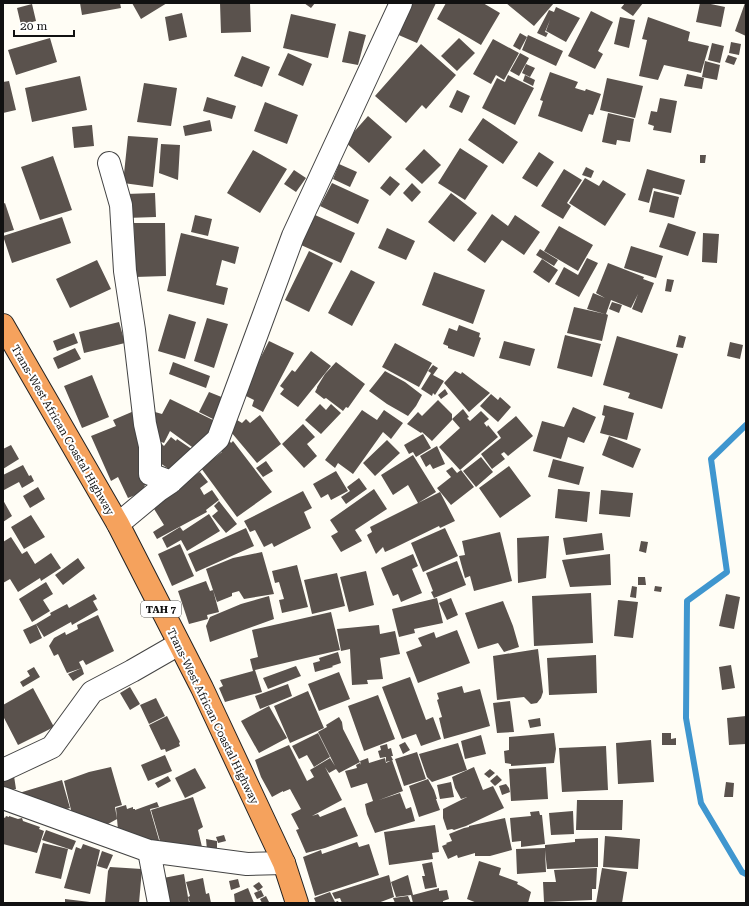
<svg xmlns="http://www.w3.org/2000/svg" width="749" height="906" viewBox="0 0 749 906" font-family="'Roboto Serif',serif">
<style>
.lines{fill:none;stroke-linecap:round;stroke-linejoin:round}
.stream{stroke:#3f96cf;stroke-width:6}
.building{fill:#5a524d}
.minor-casing{stroke:#444;stroke-width:24}
.highway-casing{stroke:#222;stroke-width:24}
.minor{stroke:#fff;stroke-width:22}
.highway{stroke:#f5a25d;stroke-width:22}
.labels{text-anchor:middle;stroke-width:4;stroke-linejoin:round;paint-order:stroke}
.shield{fill:#fff;stroke:#585858;stroke-width:1}
.shield-label{font-size:10px;font-weight:bold;fill:#111}
.street-label{font-size:11px;fill:#111;stroke:#fff}
</style>
<rect width="100%" height="100%" fill="#fffdf5"/>
<g class="lines">
<path class="stream" d="M746 425 711 459 727 572 687 601 686 718 701 803 742 872 746 874"/>
</g>
<path class="building" d="M80 3H120L121 8 82 15Z
M132 3H167L141 19Z
M220 3H250L251 32 221 33Z
M304 3H315L311 8Z
M408 3H436L417 43 394 33Z
M446 3H483L500 13 481 45 437 19Z
M506 3H554L534 26Z
M625 3H643L633 16 621 8Z
M700 3H706L725 7 721 27 696 22Z
M745 3H746V36L735 31Z
M32 4 36 21 21 25 17 8Z
M556 7 580 18 566 42 546 31 550 20 545 32 548 33 546 37 537 33 549 10 554 12Z
M591 11 613 22 598 51 603 54 595 69 568 56Z
M182 13 187 37 169 41 165 17Z
M291 14 336 24 328 58 283 48Z
M620 17 635 20 629 48 614 44Z
M648 17 690 32 688 41 709 46 701 73 664 65 658 80 639 76 647 40 642 39Z
M349 31 366 35 358 65 342 62Z
M520 33 527 37 520 50 513 46Z
M528 35 563 51 556 66 522 50Z
M50 38 57 62 16 75 8 50Z
M459 38 475 53 457 71 441 56Z
M493 39 519 53 504 80 496 75 491 84 473 74Z
M731 42 741 44 739 55 729 53Z
M712 43 724 46 720 63 708 60Z
M421 44 456 75 426 109 422 105 406 123 375 96Z
M288 53 312 64 303 86 278 75Z
M520 53 529 58 519 76 510 71Z
M728 55 737 58 734 65 725 62Z
M242 56 270 67 262 87 234 76Z
M705 61 720 65 717 80 702 77Z
M526 64 535 68 530 77 522 73Z
M550 72 578 82 575 88 585 91 586 89 601 94 593 115 589 114 582 132 538 116 543 101 540 100Z
M687 74 704 78 702 89 684 86Z
M508 75 534 88 515 125 482 108 497 78 505 82Z
M525 75 535 80 533 86 523 81Z
M80 76 87 110 32 122 25 88Z
M607 78 643 86 635 118 600 110Z
M9 81 16 110 3 113V82Z
M144 83 177 88 171 126 137 122Z
M457 90 470 96 462 113 449 107Z
M207 97 236 106 232 119 203 111Z
M660 98 677 101 671 133 653 130 654 126 648 124 651 111 657 112Z
M265 102 298 115 287 144 254 131Z
M608 113 634 119 630 142 617 140 616 145 602 142Z
M368 116 392 137 369 163 345 142Z
M483 118 518 142 503 164 468 140Z
M210 120 212 131 185 136 183 126Z
M92 125 94 146 74 148 72 127Z
M128 136 158 138 153 187 123 183Z
M161 144 180 145 178 180 159 173Z
M460 148 488 166 465 200 438 183Z
M424 149 441 165 422 184 405 169Z
M253 150 287 169 260 213 227 193Z
M539 152 554 162 537 187 522 178Z
M700 155H706L705 163H700Z
M53 156 72 210 40 220 21 167Z
M339 164 357 172 350 187 333 179Z
M586 167 594 171 591 178 582 175Z
M564 169 582 180 567 203 571 206 563 219 541 206Z
M647 169 685 180 681 195 653 188 649 203 638 200Z
M294 170 306 178 296 192 284 184Z
M390 176 400 184 390 196 380 188Z
M585 178 599 186 603 180 626 194 605 226 569 203Z
M332 183 369 200 358 224 320 206Z
M412 183 421 192 412 202 403 193Z
M654 191 679 197 674 218 649 212Z
M155 193 156 217 126 218V194Z
M451 193 477 213 454 242 428 222Z
M5 203 14 230 3 233V204Z
M492 214 508 226 515 215 540 232 524 255 502 240 485 263 467 250Z
M195 215 212 219 208 236 191 232Z
M315 215 355 233 341 263 301 245Z
M62 217 71 243 12 263 3 236Z
M134 223H165L166 276 135 277Z
M668 223 696 232 688 256 659 247Z
M559 226 593 245 578 271 544 251Z
M387 228 415 241 406 260 378 248Z
M181 233 239 247 235 264 222 260 216 285 228 288 224 305 167 291Z
M703 233 719 234 717 263 702 262Z
M631 246 663 256 656 278 624 268Z
M540 249 558 260 554 266 536 255Z
M309 251 333 263 309 312 285 300Z
M587 258 598 263 579 297 555 284 564 267 578 275Z
M542 259 558 270 549 283 533 272Z
M97 260 111 289 70 308 56 279Z
M608 263 644 277 643 279 654 283 642 313 632 309 638 294 631 308 611 300 606 314 608 315 602 341 567 333 574 307 605 314 587 309 593 293 605 298 596 293Z
M351 270 375 282 352 326 328 313Z
M434 272 485 290 473 324 422 305Z
M667 279 674 280 671 292 665 291Z
M612 302 622 305 619 313 609 309Z
M169 314 196 322 185 359 158 351Z
M207 318 228 324 214 368 194 361Z
M119 322 125 343 84 353 79 332Z
M459 325 480 333 479 337 481 338 474 357 448 348V346L443 344 449 328 457 331Z
M74 333 78 343 57 351 53 341Z
M565 335 601 344 592 377 557 368Z
M679 335 686 337 683 348 676 347Z
M617 336 678 354 662 409 628 398 630 393 603 385Z
M269 341 294 353 263 412 252 406 254 400 242 394Z
M504 341 535 349 530 366 499 358Z
M730 342 743 345 740 359 727 356Z
M395 343 432 363 419 387 382 367Z
M75 348 81 359 58 369 53 358Z
M311 351 331 366 298 407 280 394 284 389 280 386 292 370 295 372Z
M173 362 210 376 206 388 169 374Z
M336 362 365 384 348 408 346 407 343 411 326 398 324 399 315 392 317 388V387L325 374Z
M433 365 438 368 433 375 444 381 435 395 433 393 432 396 421 389 431 373 428 371Z
M385 371 405 382 422 395 416 406 408 416 387 404 369 391Z
M455 371 461 374 462 372 490 393 469 412 444 383Z
M92 375 109 417 82 428 64 386Z
M445 389 448 394 441 399 438 395Z
M209 392 224 398 215 420 199 412Z
M491 394 498 400 500 397 511 407 498 422 480 406Z
M170 399 215 421 199 452 170 431 164 443 151 438 149 422 155 412 162 414Z
M438 400 452 414V420L432 441 422 432 421 433 407 424 418 412 422 416Z
M320 404 326 410 331 404 341 413 321 434 305 420Z
M604 405 634 413 627 440 600 433 605 416 602 415Z
M573 407 596 417 584 443 568 437 561 459 533 451 542 421 564 427Z
M463 409 469 417 467 418 470 421 481 411 489 419 484 423 487 427 488 425 498 437 460 470 439 447 460 428 452 419Z
M362 410 377 420 384 410 403 423 391 439 383 432 353 474 338 463 335 468 325 460Z
M134 411 146 481 143 492 128 498 118 477 111 481 91 436 116 426 113 420Z
M260 415 281 444 257 463 231 432 233 431 229 425 237 420 242 423 246 419 250 423Z
M516 416 533 436 508 456 504 452 501 454 505 459 492 469 481 454 501 438 497 432Z
M303 424 315 437 307 444 317 456 304 468 282 444Z
M423 434 431 448 416 457 413 452 409 454 404 445Z
M609 436 641 449 633 468 602 455Z
M171 437 176 441 177 439 196 452 173 472 153 458 161 443 164 446Z
M227 437 231 443 233 441 272 492 237 517 201 468 222 452 219 448Z
M387 440 400 453 375 476 363 463Z
M11 445 19 459 3 469V449Z
M437 446 445 464 433 469 430 464 426 467 420 456Z
M413 455 436 492 418 503 408 485 393 495 381 475Z
M481 457 493 472 476 487 463 471Z
M553 459 584 467 579 485 548 477Z
M266 461 273 471 263 477 256 468Z
M23 465 29 476 31 475 34 481 22 488 19 482 4 490 3 489V475Z
M509 466 531 496 500 518 479 488Z
M452 467 457 473 461 470 474 487 451 505 437 488 451 477 446 471Z
M336 471 348 491 331 500 328 494 321 498 313 484Z
M200 472 208 482 200 488 204 495 212 490 219 500 206 510 207 512 157 539 153 532 164 525 151 504Z
M359 478 367 489 346 504 341 497 350 491 347 487Z
M38 487 45 499 30 508 23 496Z
M374 489 387 509 355 530 362 541 341 552 331 536 338 532 330 520Z
M558 489 590 492 587 522 555 518Z
M601 490 633 493 630 517 599 514Z
M303 491 312 508 304 512 311 528 274 547 272 543 264 547 255 530 250 532 244 521Z
M440 492 455 521 440 528 439 526 394 548 385 552 383 547 376 554 367 535 372 532 370 527Z
M3 500 12 516 3 522Z
M219 501 237 524 226 533 212 516 218 511 214 506Z
M209 514 220 531 187 551 181 540 167 548 162 538 180 527 183 531Z
M31 515 45 537 24 549 11 527Z
M246 528 254 546 196 572 188 554Z
M445 528 458 556 423 572 411 543Z
M500 532 512 581 474 591 470 576 465 578 459 556 465 555 462 541Z
M602 533 604 550 566 555 563 538Z
M549 536 546 578 518 583 517 538Z
M11 537 22 554 27 551 35 564 51 553 61 568 41 581 40 578 18 592 10 579 3 583V542Z
M641 541 648 542 646 553 639 551Z
M180 544 194 576 172 586 158 554Z
M262 552 274 594 244 599 239 591 232 593V596L217 602 206 569 233 558Z
M413 554 418 566 412 569 422 593 401 602 398 594 393 596 381 568Z
M610 554 611 585 570 587 562 560Z
M78 558 85 568 63 585 55 575Z
M457 561 466 585 434 598 431 592 433 591 426 573Z
M297 565 308 607 282 613 279 600 284 599 279 582 275 583 272 571Z
M366 571 374 605 349 612 340 577Z
M337 573 345 606 312 614 304 580Z
M638 577H645L646 585H638Z
M206 581 210 591 213 590 219 612 207 615 208 619 189 624 178 591Z
M46 582 53 594 43 600 50 611 32 622 19 599Z
M632 586 637 587 636 598 630 597Z
M655 586 662 587 661 592 654 591Z
M591 593 593 643 534 646 532 596Z
M94 594 97 599 93 601 98 610 72 625 71 622 44 637 36 624 51 615 50 613 67 604 69 608Z
M726 594 740 597 734 629 719 626Z
M269 596 274 619 210 642 206 626 210 617 241 604Z
M437 598 443 623 414 629 415 633 399 637 392 609Z
M451 598 458 615 447 620 439 603Z
M618 600 638 602 633 638 614 636Z
M503 601 513 626 519 647 504 652 498 643 478 649 465 613Z
M331 612 340 650 255 670 262 692 225 702 219 688 223 686 220 680 253 671 250 659 258 657 252 630Z
M98 615 114 651 86 665 83 660 79 662 82 668 67 673 58 654 54 656 49 646 54 638 65 632 66 635 78 629 77 625Z
M36 624 42 638 30 644 23 630Z
M379 625 380 634 395 631 400 654 380 658 383 679 367 680 368 684 352 685 350 649 341 651 337 629Z
M457 630 470 663 418 683 406 652 422 646 418 638 434 632 436 638Z
M538 649 543 692 541 698 537 703 531 704 524 697 497 700 493 656Z
M338 652 341 663 332 666 333 667 315 672 313 663 320 661 319 658Z
M596 655 597 693 549 695 547 658Z
M731 665 735 688 722 690 719 667Z
M296 666 301 676 268 689 263 678Z
M34 667 40 677 23 687 20 682 30 676 27 671Z
M82 668 84 674 73 681 68 674Z
M339 672 350 699 319 711 308 684Z
M410 677 426 720 433 717 441 739 421 746 416 734 402 739 382 687Z
M288 684 292 696 260 709 255 696Z
M462 686 464 693 480 689 490 726 444 739 439 718 442 717 437 700 439 699 437 693Z
M130 687 140 704 130 710 120 693Z
M33 688 54 727 18 745 3 716V705Z
M308 691 324 728 290 743 274 706Z
M378 695 395 739 364 751 348 706Z
M156 698 165 716 149 724 140 705Z
M510 701 514 732 497 733 493 703Z
M269 706 287 738 259 753 241 721Z
M167 716 180 742 179 743 180 746 166 752 165 749 161 750 149 725Z
M746 716V744L729 745 727 718Z
M339 717 342 722 343 729 360 762 339 773 336 769 329 773 325 767 342 800 312 816 318 814 320 817 345 807 358 836 325 848 306 853 296 830 299 829 291 814 301 809 290 789 283 792V791L272 797 261 777 255 760 289 745 307 781 314 777 310 770 330 758 335 766 318 732 327 727 326 725Z
M540 718 541 726 530 728 528 720Z
M318 733 330 757 314 767 307 755 299 759 292 746Z
M554 733 556 749 554 763 511 766V764L505 763 504 751 509 750V737Z
M662 733H671V739L676 738V745H662Z
M481 735 486 754 465 759 461 741Z
M651 740 654 782 618 784 616 743Z
M405 742 410 750 403 754 399 745Z
M458 743 467 770 432 782 427 777 419 754Z
M387 744 388 749 391 748 393 756H391L393 760 386 762V757L380 758 378 751 381 750 380 746Z
M606 746 608 790 562 792 559 748Z
M417 752 426 779 404 786 395 759Z
M165 755 172 771 148 781 141 765Z
M368 758 369 763 385 758 386 763 392 760 403 791 379 800 400 793 406 809 411 807 415 821 375 833 367 814 365 804 373 801 367 783 351 788 345 771 357 768 356 765 360 763 361 765 360 761Z
M111 767 122 805 115 807 117 819 108 824 109 829 78 821 71 810 64 781 89 772Z
M474 767 483 790 493 786 504 808 466 826 454 830 452 829 447 830 443 818V809L467 797 461 799 455 788 452 777Z
M546 767 548 799 511 801 509 769Z
M195 768 206 788 185 798 175 778Z
M490 769 495 773 489 778 484 774Z
M497 775 502 780 495 786 490 781Z
M14 776 16 789 3 791V777Z
M168 776 171 781 158 788 155 783Z
M428 779 434 790 437 799H436L440 810 419 817 409 786Z
M62 780 70 808 57 812 19 793Z
M451 782 454 797 440 799 437 785Z
M726 782 734 783 733 797H724Z
M506 784 509 788 510 792 502 795 499 786Z
M193 797 203 827 198 830 202 847 187 851 164 855 151 810Z
M577 800H623L622 830H576Z
M157 802 159 807 150 809 163 854 118 830 116 808 126 805 127 809 133 807V809H135V810Z
M539 811 540 815H542L545 844 521 847V841L512 842 510 818 531 816 530 812Z
M573 811 574 834 551 835 549 813Z
M6 816 9 817V816L18 819 22 818 23 821 40 827 39 829 44 831 37 853 3 844V836L4 831H3V817L5 818Z
M505 818 512 850 490 856H475V853L458 858 457 855 448 859 442 846 447 844 446 843 452 841 449 834 464 828 469 827V826Z
M435 825 439 852 432 853 433 859 389 865 384 832Z
M46 830 76 841 72 850 42 840Z
M224 835 226 841 218 843 216 837Z
M605 836 640 839 638 869 603 867Z
M598 838V867L547 869 545 850 546 872 517 874 516 849 545 848V845L575 842V839Z
M206 839 217 841V850H207Z
M357 842 359 847 369 844 379 875 315 896 303 857 321 850 322 854Z
M43 843 68 849 61 879 35 873Z
M83 844 100 850 90 894 64 888 76 847 81 849Z
M102 851 113 855 107 869 97 866Z
M479 861 501 868 499 875 518 882 517 884 523 887 531 892 528 903H477L467 899Z
M432 862 437 887 425 889 422 876H425L422 864Z
M110 867 142 869 139 903H105L108 871Z
M597 868 596 889H592V900L544 902 543 882H556L554 870Z
M602 868 627 872 622 903H596Z
M184 874 189 903H157L153 880Z
M389 875 394 897 378 903H342L340 898 335 899 332 893Z
M408 875 413 895 439 888V891L447 890 449 899 443 901V903H413L411 895 396 897 391 882Z
M203 878 206 894 209 893 211 903H190L188 897 190 896 186 882Z
M238 879 240 887 231 890 229 881Z
M259 882 263 887 258 891 253 886Z
M248 888 254 903H235L234 894Z
M261 890 264 896 257 899 254 893Z
M330 892 335 902 338 901 339 903H316L314 898Z
M266 896 269 902 266 903H262L260 899Z
M408 896 411 903H395L393 898Z
M65 899 90 902V903H65Z"/>
<g class="lines">
<g class="minor-casing">
<path id="minor" d="M109 163 121 205 125 271 134 330 145 424 150 446V474L171 482
M118 524 159 490 171 482 218 439 293 236 401 3
M3 770 52 747 92 692 132 671 179 644
M3 798 149 851 247 864 284 863
M149 851 159 903"/>
</g>
<g class="highway-casing">
<path id="highway" d="M3 325 118 524 202 688 284 863 297 903"/>
</g>
<use href="#minor" class="minor"/>
<use href="#highway" class="highway"/>
</g>
<g class="labels">
<rect class="shield" x="141" y="601" width="40" height="16" rx="3"/>
<g class="shield-label">
<text x="161" y="613">TAH 7</text>
</g>
<g class="street-label">
<text transform="translate(63 430) rotate(60)" y="4">Trans-West African Coastal Highway</text>
<text transform="translate(213 716) rotate(64)" y="4">Trans-West African Coastal Highway</text>
</g>
</g>
<rect width="749" height="906" fill="none" stroke="#111111" stroke-width="8"/>
<path d="M14 30v6h60v-6" fill="none" stroke="#111111" stroke-width="2"/>
<text x="20" y="30" font-size="12" fill="#111111" stroke="#ffffff" stroke-width="3" paint-order="stroke">20 m</text>
</svg>
